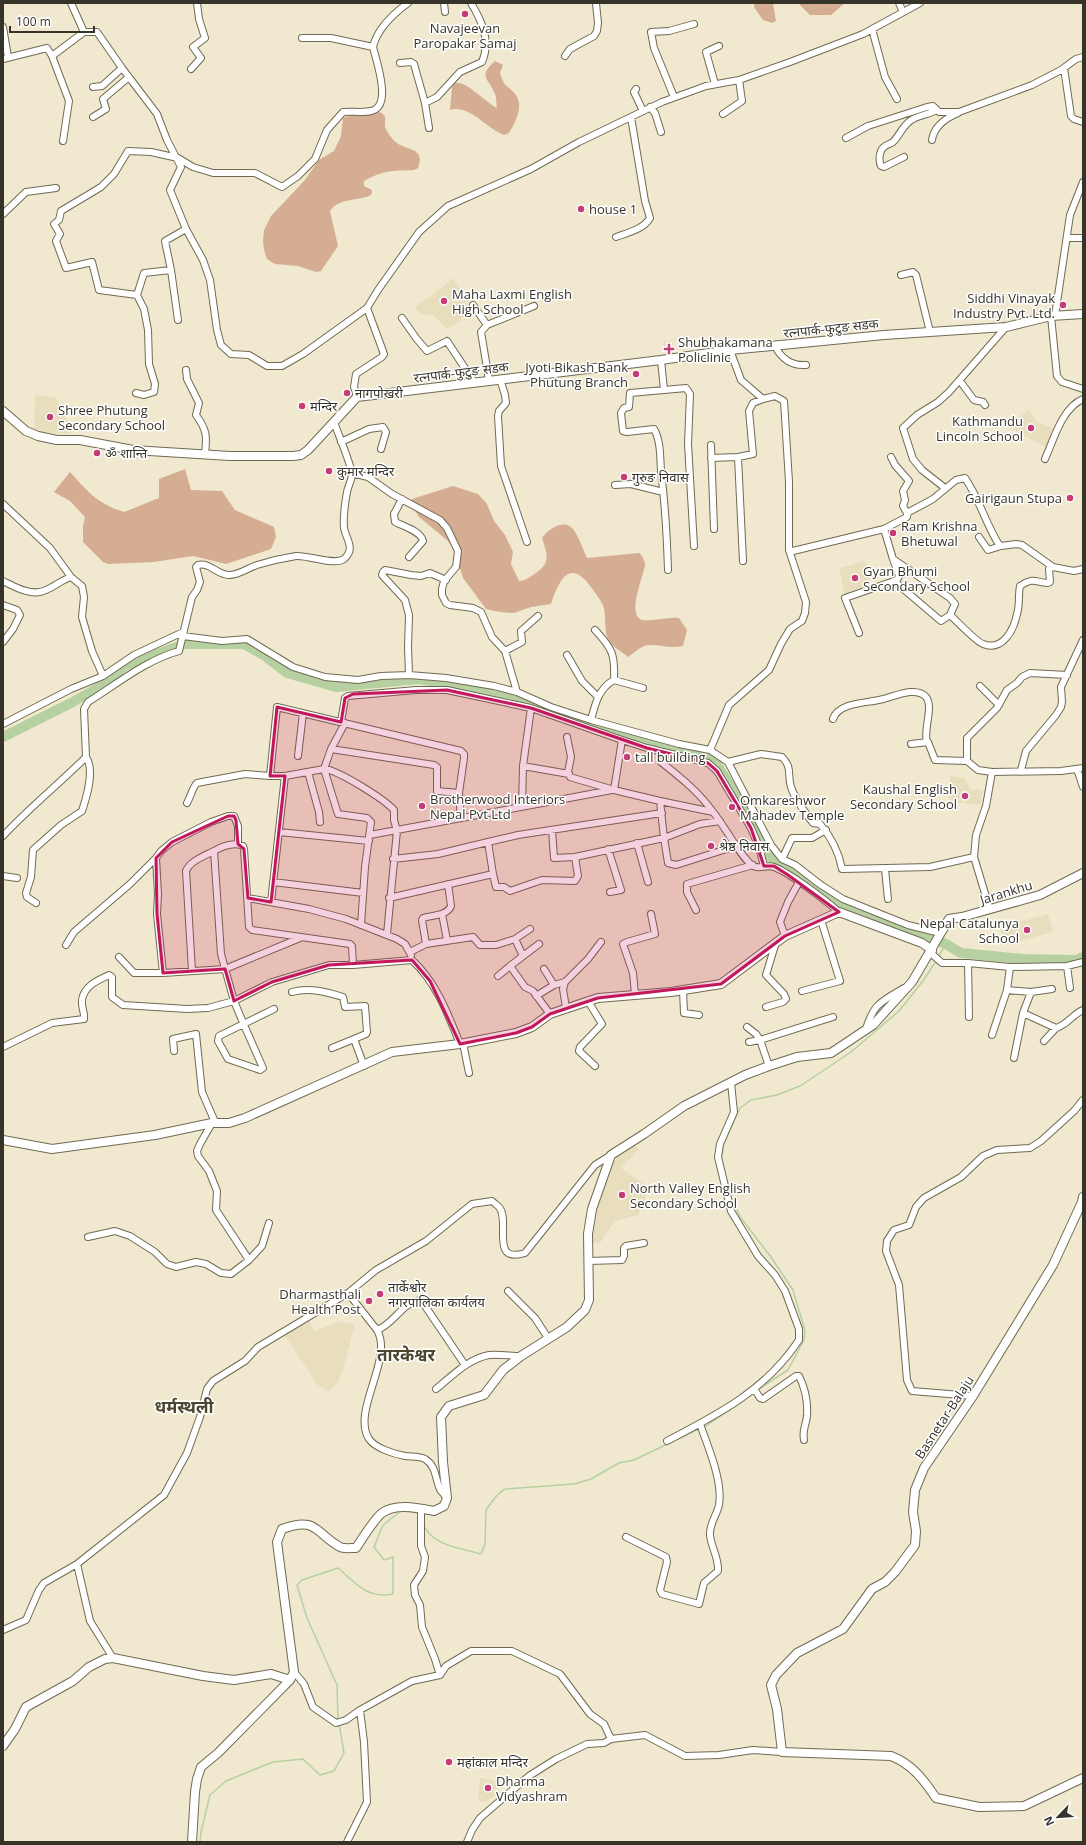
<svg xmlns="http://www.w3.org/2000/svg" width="1086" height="1845" viewBox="0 0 1086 1845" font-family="'Open Sans','Noto Sans Devanagari',sans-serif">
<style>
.built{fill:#e8debd}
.green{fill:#d5ad93}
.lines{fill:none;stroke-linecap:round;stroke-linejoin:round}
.stream{stroke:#b6d0a1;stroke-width:1.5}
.river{stroke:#b6d0a1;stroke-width:10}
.minor-casing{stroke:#716a53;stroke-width:8}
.tertiary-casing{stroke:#716a53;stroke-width:10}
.minor{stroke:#fff;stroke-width:6}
.tertiary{stroke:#fff;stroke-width:8}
.marked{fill:#c2185b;fill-opacity:0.2;stroke:#c2185b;stroke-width:3;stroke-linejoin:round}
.poi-dot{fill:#c53c76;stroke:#fff;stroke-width:1.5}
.labels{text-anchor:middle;stroke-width:3;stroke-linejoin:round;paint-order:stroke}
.poi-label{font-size:13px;fill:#363329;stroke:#fff;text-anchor:start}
.street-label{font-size:13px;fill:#363329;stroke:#fff}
.district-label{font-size:17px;font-weight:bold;fill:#4c4630;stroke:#fff}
</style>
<rect width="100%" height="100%" fill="#f0e9cf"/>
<path class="built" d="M454 278 469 308 460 321 447 329 433 315 422 314 414 308Z
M672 341 674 356 665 358 663 342Z
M35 395 55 397 71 428 70 434 43 432 34 430Z
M1028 409 1037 422 1053 428 1046 447 1009 428Z
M866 561 871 588 845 596 839 568Z
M950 776 965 778 970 790H982L981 805 949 801Z
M1048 914 1053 932 1005 945 1000 927Z
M630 1141 639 1149 621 1168 642 1183 646 1190 645 1200 638 1215 615 1221 600 1243H587L607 1164Z
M309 1321 315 1331 338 1322 355 1324 343 1369 338 1382 328 1392 318 1385 284 1334Z
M480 1778 498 1781 497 1794 485 1802 478 1801Z"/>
<path class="green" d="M755 3H773L776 21 772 23 763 20 754 7Z
M798 3H845L831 15H810Z
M495 61 503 65 500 73C505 90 508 84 516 95 524 108 515 122 509 133L504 135C486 129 470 104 450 110L452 87 454 83C466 80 484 101 497 108 496 104 497 98 495 94 489 78 477 77 495 61Z
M380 112C387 116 385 119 385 126 385 129 389 134 391 137 401 153 427 144 418 168L414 170C391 171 384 170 364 181V186L372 190 371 195C359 201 338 198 330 211L338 246 321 271 316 272 298 266 275 264 267 259 264 250 263 241 264 230 271 216 305 180 319 160 334 151 341 136 343 118 357 113Z
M185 469 191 490 222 491 235 510 274 527 276 537 271 549 226 564 193 556 154 562 108 564 103 562 83 542V526L85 517 70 501 54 492 70 472C88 492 98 504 124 512L159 498V479Z
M453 486 478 494 487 504 494 521 505 535 513 552 511 564 519 581C524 581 528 578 533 575 551 564 548 556 542 538 548 529 564 518 573 529 579 537 583 549 587 558L639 553 642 556C643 558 645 562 645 565 644 575 626 615 642 620 650 622 668 617 679 618L687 630 683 646C672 649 662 645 651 645 643 644 634 653 628 657 622 652 613 647 609 641 603 631 607 616 603 605 600 599 595 593 591 587 569 557 559 581 551 604L531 607 514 613 500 612 486 609 463 578 454 549 448 541 419 517 411 504 412 499Z"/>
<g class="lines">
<path class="stream" d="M938 957 946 944
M721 1160 724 1143 740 1108 751 1100 777 1095 800 1086 851 1052 899 1011 923 981 936 961
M730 1197 741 1218 771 1257 793 1290 805 1331 804 1340 788 1370 757 1390
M703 1428 738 1404
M405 1511 419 1513
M423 1524C432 1546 461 1548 481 1554L485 1544 486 1510C492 1502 496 1494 505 1489L574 1484 591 1479 619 1463 634 1460 699 1429
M338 1720 337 1685 307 1618 297 1585 302 1580 338 1568C356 1583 366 1599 393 1594V1557L384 1560 374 1547 383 1525 401 1511
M200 1842 201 1832 210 1795 226 1781 273 1762 303 1759 320 1775 334 1771 344 1753 339 1724"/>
<path class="river" d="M3 737 71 703 105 684 124 666 185 644H244L265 656 287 673 336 687 418 679 513 695 523 701 622 735 656 745 677 748 714 760 757 828 773 861 840 905 946 944 961 953 1023 959 1076 960 1083 957"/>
<g class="minor-casing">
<path id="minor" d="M71 3 84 32
M444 3 445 12
M899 3 903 12
M3 27 8 57
M872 29 885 77 897 99
M302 38H331L373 47
M52 56 69 101 63 141
M565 56 570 49 594 36 597 31 598 23 596 3
M3 59 47 48 52 56 84 32H97L122 68 157 114 167 140 181 167 170 190 186 229 203 260 210 280 217 330 221 345 231 354 249 355 267 366H282L303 354 367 308
M400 63 411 62 414 64 425 103 429 128
M1064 68 1071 116 1074 119 1083 122
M191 69 201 58 193 47 205 38 199 19 197 3
M715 84 706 52 719 46
M93 87 102 86 122 68
M636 89 634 92 643 111
M674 97 654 48 651 32 669 31 694 24
M425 103 437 97 460 72 482 62C491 41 482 21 471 3
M650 107 655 113 661 132
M723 114 742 101 739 80
M93 117 106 109 103 99 129 77
M846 138 868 126 927 107 933 106 939 112H959L1032 85 1061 70 1076 59 1083 57
M932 140C934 126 946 118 958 113
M904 157 884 167 881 166C879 162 879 155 881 151 883 145 889 145 893 142 900 135 904 123 913 119 921 115 929 114 937 110
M3 214 26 192 56 188
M616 237C627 233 644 229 650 218L645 201 631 117
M1067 238H1083
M171 270 165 241 186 229
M901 275 913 272 916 275 930 332
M473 305 487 325 481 332 489 380
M1051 316 1057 376 1062 382 1083 389
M1055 316 1070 215 1083 182
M402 318 416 338 427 351 447 341 474 382
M178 320 171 270 144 273 137 295 99 290 92 262 66 268 56 241 60 234 54 224 59 220 61 211 101 187 114 174 128 151 151 152 178 158 193 167 213 173H255L282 187 298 176 315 159 327 130 343 112C352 111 362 113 371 111 393 107 376 60 373 47 377 29 393 14 408 3
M487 325 534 306
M775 346C781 358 791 366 806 365
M730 350 741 380 763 399 775 396 784 401 789 482V550L793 551 884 529 893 559 950 598 955 604 950 615C957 621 975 641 983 644 1003 652 1014 629 1017 614 1020 605 1018 596 1020 586 1034 577 1034 582 1048 583L1050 582 1049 569 1053 567 1074 571 1083 569
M661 360 664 390 630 393 629 407 624 408 621 413 623 431 627 432 654 429C661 441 660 458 661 471 665 504 667 537 668 570
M186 370 187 379 199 403 196 415C207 430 207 436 205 454
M500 379 505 395 506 403 499 411 498 416 501 466 527 542
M960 381 974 400 983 402 985 405
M664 390 686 388 690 394 688 444 694 546
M136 393 144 395 154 392 155 384 149 364 148 330 144 309 137 295
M357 397 354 387 356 374 382 357 384 354 367 308 378 290 419 232 448 206 531 169 579 142 662 102 706 86 739 80 790 62 863 34 920 3
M341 442 369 429 383 427 386 432 381 449
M711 445 714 529
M711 458 738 457
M1045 459C1054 439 1062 408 1083 399
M352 473 368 477 392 494 440 520 447 528 458 551 456 567 444 581 442 589V595L446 603 450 605 473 608 481 612 492 637 505 651 517 692
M615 485 631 484 663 492
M945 488 922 470 913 459 903 428 917 415 938 402 949 392 1006 327
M402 499 394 514 395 522C403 526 421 531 423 541L409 557
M3 504 50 548 71 577 82 586 84 597 82 617 92 651 103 676
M907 513 933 499 956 480 965 478C979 498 985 522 998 543L1001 546 1016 544 1022 545 1053 567
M884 529 907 517V513L903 506 905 500 903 491 909 481 895 465 891 457
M979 537 988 550 1001 546
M743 561 738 457 753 454 749 411 753 403 763 399
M3 581C15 587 32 597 46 590 55 586 62 580 71 577
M894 581 941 621 950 615
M3 605 17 610 20 615 13 629 3 642
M595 630C613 649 615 655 614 680
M859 633 845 598 897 580 899 576 893 559
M183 636 222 641 247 639 293 667 325 677 358 680 381 676 409 675 446 678 494 686 517 692 551 707 591 720 679 744 710 750 728 762 771 845 782 859 795 865 821 885 843 899 908 925 940 933
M505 651 522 642 521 631 538 616
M567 655 582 681 598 697
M409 675 408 647 409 615 405 600 382 575 383 572 385 570 411 575 421 576 430 573 446 580
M980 686 999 705
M833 719C838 703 865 703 879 700 892 698 915 685 926 697 934 707 923 729 927 742
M591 720C595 704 599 688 614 680L643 688
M341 722 345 698 348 696 416 690H447L531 708 622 740 614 790
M3 724 71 689 103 676 134 655 183 632
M622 740 647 748 708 763 717 771 751 828 759 847 764 866
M911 744 928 742 935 760 967 761 978 770 992 772
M331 749 345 723
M710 750 729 705 769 670 781 644 790 629 802 621 805 613 806 602 789 550
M298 756 303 713
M967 761V738L997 708 1007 690 1017 683 1022 677 1030 673 1067 675
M661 762C680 777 699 792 713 812
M728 762 761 754 782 757C793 768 787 775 791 787 795 800 805 812 813 823L820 824C831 837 839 852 842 869L930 867 974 857
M523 766 569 774
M1077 769 1083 787
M1021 770 1026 751 1056 715 1061 707 1062 702 1061 687 1083 640
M308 772 319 812 320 822
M660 801 713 812C724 825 741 858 753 866 760 870 767 864 774 867 790 873 825 900 839 912
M187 803C191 796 192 788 197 783L245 774 270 776
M522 807 523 766 531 708
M720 821 700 824 664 838 668 863 676 865 736 846
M552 830 554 858 575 857
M279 832 369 841
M370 835 612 790
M3 836C29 808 59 784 86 757L84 709 88 702C117 684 146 660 179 651L192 597 197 590 200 582 196 567 198 565C210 562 217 575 229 575 239 575 248 568 257 565 270 561 283 558 296 556 309 555 334 566 344 559 356 549 346 539 344 528 343 516 345 503 347 492 348 486 352 480 352 474 352 467 337 431 334 422
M488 842 518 835 662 813
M637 843 648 882
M238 844V826L234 816H228L211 822 172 842 161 851 156 858 158 894 157 914 163 973 225 969 300 938
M608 849 621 890 610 892
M782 859 792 838H812L826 830
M885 869 888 899
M493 874 496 887H504L510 891 542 880 575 881 578 876 575 857 664 838 660 801 614 790 570 777 568 772 571 757 567 737
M3 876 17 878
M273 882 363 893
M248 898 309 909 346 919 397 939 405 944 411 955
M389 898 493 874 488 842 438 854 393 859
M271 902 285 776
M36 903 27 897 26 893 31 877 33 850 61 825 82 811C87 796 95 770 86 757
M696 910 687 892V884L753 865
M990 910 974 857 976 835 986 806 992 772 1061 771 1083 768
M442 914 447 940
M361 925 365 867 371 822 367 818 338 814 324 769 331 749 434 765 437 767V791L459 793
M387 934 397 831 394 820V810C384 799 338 770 324 769L285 776H270L277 707 461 751 464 754V758L459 793 461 818
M785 936 780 922 788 902 799 882
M515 939 530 929
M426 944 422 920 423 918C433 915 447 916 451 906L448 884
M66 945 74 932 130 884 156 858
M932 950 933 955 942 963H968L1010 967 1007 990 992 1035
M410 952 426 944 473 937 480 945H496L515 939 523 956 510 966 525 987 533 991 550 1014
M523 956 539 944
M119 957 134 973H163
M968 963 969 1017
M1067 966 1070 988
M1010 967 1067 966 1083 962
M544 969 554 985
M192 971 186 871C190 861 204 856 214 851
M498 976 510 966
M683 990 684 1013 699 1015
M1007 990 1031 992 1052 989
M802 991 840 981 821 920
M292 992C309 987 327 992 343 997L345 1007 365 1006 367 1032 366 1034 354 1039 364 1066
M635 994 633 973 623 944 627 942 655 934 651 914
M536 996 554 985 565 982
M588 1001 602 1024 580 1047 579 1051 595 1066
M766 1007 783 1002 786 999 784 994 766 975 776 942
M566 1008 563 989 565 982 588 959 601 942
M274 1009 219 1036 218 1041 228 1059 260 1070 263 1068 244 1025 234 1001 221 954 214 851C223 846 234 842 243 846L244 849 249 927 252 930 350 944 352 946 353 965
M1023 1013 1056 1028C1067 1025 1073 1014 1083 1010
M747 1027 756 1034 760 1040 749 1042
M866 1029C874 1003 881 1002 904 988
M1044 1041 1056 1028
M463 1043 469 1073
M3 1047 52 1023 84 1019C85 1013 81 1007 82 1000 84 986 98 980 109 975L112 977V997L123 1005 187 1009 208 1008 234 1001 272 982 329 965H353L412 960C436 982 448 1014 460 1044
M332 1048 354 1039
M174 1051 173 1039 196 1034 202 1092 215 1122
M1014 1058 1023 1013 1031 992
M769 1066 760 1040 833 1017
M212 1123 200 1144 197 1151 198 1156 209 1171 217 1191 216 1210 249 1260
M88 1237 115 1231 130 1236 155 1252 167 1264 176 1267 196 1262 206 1264 221 1273 231 1274 249 1260 262 1246 269 1223
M588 1261 622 1260 624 1256V1248L626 1246 644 1243
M508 1291 535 1318 548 1338
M348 1293 377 1330C394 1324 402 1302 421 1300L465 1365
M377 1330C394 1359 351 1411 369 1439 375 1448 394 1454 405 1456 411 1457 419 1456 425 1459 437 1466 435 1481 441 1491 443 1493 445 1496 447 1498
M436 1389C452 1376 468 1359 489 1355 499 1354 511 1356 521 1356
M755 1390 760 1398 763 1399 796 1376H799C805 1388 808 1402 807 1416 806 1426 802 1429 804 1440
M973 1396 912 1391 907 1380 899 1285 886 1251 887 1241 894 1230 909 1225 916 1207 924 1198 961 1177 983 1156 997 1150 1030 1148 1041 1141 1074 1111 1083 1100
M667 1441C719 1414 766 1390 799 1340V1329L785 1291 775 1275 758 1256 731 1211 718 1157 720 1144 734 1112 731 1083
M421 1508V1546L425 1557 423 1571 414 1585 415 1595 420 1605 422 1627 435 1659 440 1675
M626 1537 666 1557 667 1562 660 1590 662 1594 699 1604 704 1583 718 1571C719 1558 711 1547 710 1535 709 1524 717 1515 719 1505 723 1481 708 1447 700 1424
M3 1630 26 1620 39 1590 44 1583 77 1564
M113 1658 90 1621 77 1564 164 1495 187 1453 200 1417 207 1389 213 1381 245 1361 258 1347 348 1293 376 1270 426 1241 472 1204 492 1201C494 1203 497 1205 499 1207 511 1221 489 1264 525 1253L595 1165 611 1155
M294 1672 304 1684 313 1707 336 1723 346 1720 360 1710 412 1681 440 1675 446 1666 471 1651H512L560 1674 590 1714 604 1724 611 1739
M347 1842 367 1802 364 1742 360 1710
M467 1842 472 1830 480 1818 529 1776 556 1759 587 1744 604 1743 611 1739 645 1735 685 1756 719 1755 753 1750 782 1752"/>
</g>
<g class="tertiary-casing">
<path id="tertiary" d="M3 411 26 431 38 436 57 440H80L133 450 230 456H293L301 455 308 450 357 397 661 360 730 350 884 335 1006 327 1051 316 1083 314
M3 1140 52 1149 155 1135 212 1123H229L245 1118 392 1052 460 1044 516 1033 532 1027 550 1014 598 998 671 992 721 984 785 936 839 912 922 943 932 950
M1083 1197 1082 1202 1053 1265 973 1396 924 1468 915 1490 913 1512 916 1531 915 1545 895 1572 885 1582 872 1589 843 1629 797 1653 776 1675 771 1685 777 1709 782 1752 891 1756C912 1764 924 1780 936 1798L979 1807 1024 1806 1083 1778
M3 1746 15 1729 26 1707 73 1681 89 1667 105 1659 113 1658 203 1676 234 1680 271 1674 290 1680
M192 1842 195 1792 197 1779 201 1767 218 1753 290 1680 294 1672 277 1542 282 1529C317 1516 315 1533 340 1547 344 1549 351 1548 356 1548 362 1539 375 1518 382 1513 396 1503 418 1508 434 1511L444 1506 447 1498 443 1462 441 1417 449 1406 484 1395 503 1370 521 1356 567 1327 585 1310 589 1300 588 1234 592 1209 611 1155 644 1134 684 1106 745 1075 769 1066 797 1057 831 1053 873 1025 912 982 949 919 962 917 1040 895 1083 873"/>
</g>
<use href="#minor" class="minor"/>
<use href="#tertiary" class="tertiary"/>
</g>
<path class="marked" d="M447 690 531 708 647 748 708 763 717 771 751 828 764 866H774L788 875 839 912 785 936 721 984 598 998 550 1014 532 1027 516 1033 460 1044 430 981 412 960 329 965 272 982 234 1001 225 969 163 973 157 914 156 858 172 842 228 816H234L236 820 238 844 244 849 248 898 271 902 285 776H270L277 707 341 722 345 698 353 694Z"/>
<g class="poi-dot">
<circle cx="465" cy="14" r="4"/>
<circle cx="581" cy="209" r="4"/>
<circle cx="444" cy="301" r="4"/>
<circle cx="1063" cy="305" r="4"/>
<path d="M667 343h4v4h4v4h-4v4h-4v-4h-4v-4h4z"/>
<circle cx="636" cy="374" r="4"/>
<circle cx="347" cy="393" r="4"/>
<circle cx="302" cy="406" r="4"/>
<circle cx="50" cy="417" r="4"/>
<circle cx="1031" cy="428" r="4"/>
<circle cx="97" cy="453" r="4"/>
<circle cx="329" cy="471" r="4"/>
<circle cx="624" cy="477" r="4"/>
<circle cx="1070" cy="498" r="4"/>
<circle cx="893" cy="533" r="4"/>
<circle cx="855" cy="578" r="4"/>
<circle cx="627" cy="757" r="4"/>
<circle cx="965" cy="796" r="4"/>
<circle cx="422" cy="806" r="4"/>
<circle cx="732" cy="807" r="4"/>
<circle cx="711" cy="846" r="4"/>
<circle cx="1027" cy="930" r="4"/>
<circle cx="622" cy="1195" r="4"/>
<circle cx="380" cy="1294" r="4"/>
<circle cx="369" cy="1301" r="4"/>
<circle cx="449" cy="1762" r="4"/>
<circle cx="488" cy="1788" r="4"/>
</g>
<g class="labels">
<g class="poi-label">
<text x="465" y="33" text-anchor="middle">Navajeevan<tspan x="465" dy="15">Paropakar Samaj</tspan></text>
<text x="589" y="214">house 1</text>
<text x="452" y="299">Maha Laxmi English<tspan x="452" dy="15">High School</tspan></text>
<text x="1055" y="303" text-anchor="end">Siddhi Vinayak<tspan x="1055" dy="15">Industry Pvt. Ltd.</tspan></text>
<text x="678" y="347">Shubhakamana<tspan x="678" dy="15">Policlinic</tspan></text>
<text x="628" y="372" text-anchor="end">Jyoti Bikash Bank<tspan x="628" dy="15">Phutung Branch</tspan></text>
<text x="355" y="398">नागपोखरी</text>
<text x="310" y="411">मन्दिर</text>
<text x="58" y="415">Shree Phutung<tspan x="58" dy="15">Secondary School</tspan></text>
<text x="1023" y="426" text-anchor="end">Kathmandu<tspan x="1023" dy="15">Lincoln School</tspan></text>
<text x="105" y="458">ॐ शान्ति</text>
<text x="337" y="476">कुमार मन्दिर</text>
<text x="632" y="482">गुरुङ निवास</text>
<text x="1062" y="503" text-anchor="end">Gairigaun Stupa</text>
<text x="901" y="531">Ram Krishna<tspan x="901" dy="15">Bhetuwal</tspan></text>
<text x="863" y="576">Gyan Bhumi<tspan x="863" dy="15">Secondary School</tspan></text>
<text x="635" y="762">tall building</text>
<text x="957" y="794" text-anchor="end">Kaushal English<tspan x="957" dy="15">Secondary School</tspan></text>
<text x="430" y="804">Brotherwood Interiors<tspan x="430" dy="15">Nepal Pvt Ltd</tspan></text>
<text x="740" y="805">Omkareshwor<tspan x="740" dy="15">Mahadev Temple</tspan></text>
<text x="719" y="851">श्रेष्ठ निवास</text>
<text x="1019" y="928" text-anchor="end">Nepal Catalunya<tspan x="1019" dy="15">School</tspan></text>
<text x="630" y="1193">North Valley English<tspan x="630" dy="15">Secondary School</tspan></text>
<text x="388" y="1292">तार्केश्वोर<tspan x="388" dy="15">नगरपालिका कार्यलय</tspan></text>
<text x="361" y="1299" text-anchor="end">Dharmasthali<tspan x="361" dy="15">Health Post</tspan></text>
<text x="457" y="1767">महांकाल मन्दिर</text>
<text x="496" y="1786">Dharma<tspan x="496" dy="15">Vidyashram</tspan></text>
</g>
<g class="street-label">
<text transform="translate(831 328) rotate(-6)" y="5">रत्नपार्क-फुटुङ सडक</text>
<text transform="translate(461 372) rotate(-7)" y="5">रत्नपार्क-फुटुङ सडक</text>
<text transform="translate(1006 892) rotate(-17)" y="5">Jarankhu</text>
<text transform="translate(944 1417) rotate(-57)" y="5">Basnetar-Balaju</text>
</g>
<g class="district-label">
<text x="406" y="1361">तारकेश्वर</text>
<text x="184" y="1413">धर्मस्थली</text>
</g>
</g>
<rect width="1086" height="1845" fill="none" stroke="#363329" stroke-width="8"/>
<g transform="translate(1058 1817) rotate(245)" stroke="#ffffff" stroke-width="3" paint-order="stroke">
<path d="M0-3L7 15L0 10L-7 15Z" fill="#363329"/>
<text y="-6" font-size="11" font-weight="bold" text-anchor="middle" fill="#363329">N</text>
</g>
<path d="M10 26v6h84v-6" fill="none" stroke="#363329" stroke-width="2"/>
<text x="16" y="26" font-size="12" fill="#363329" stroke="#ffffff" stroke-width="3" paint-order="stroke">100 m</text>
</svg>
